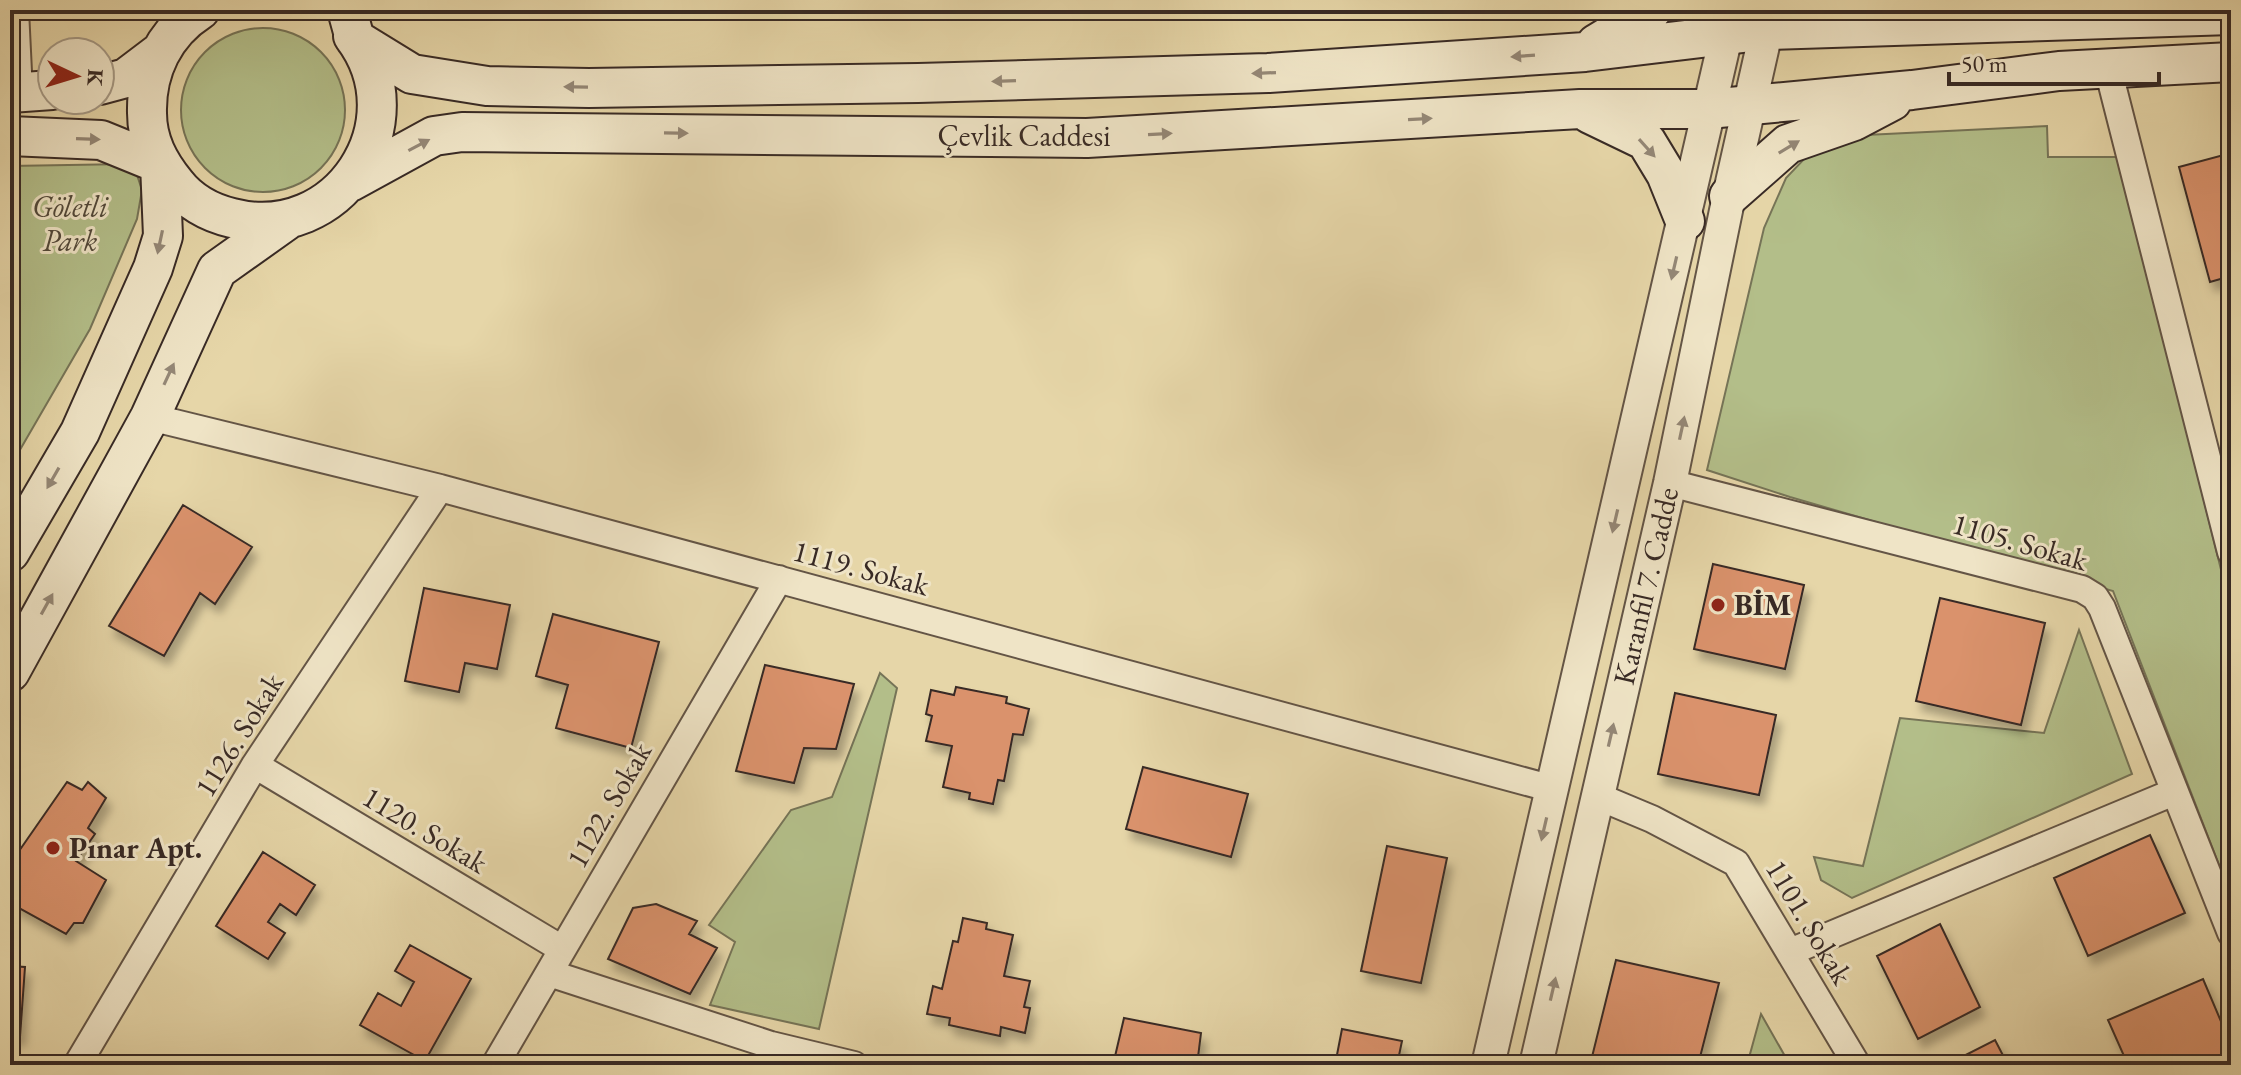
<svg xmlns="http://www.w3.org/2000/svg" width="2241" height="1075" viewBox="0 0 2241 1075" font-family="'EB Garamond',serif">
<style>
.green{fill:#b3be89;stroke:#767457;stroke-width:2}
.building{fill:#da926c;stroke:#382a25;stroke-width:2;filter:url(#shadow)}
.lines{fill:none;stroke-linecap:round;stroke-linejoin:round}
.minor-casing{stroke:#645546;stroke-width:30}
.tertiary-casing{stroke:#645546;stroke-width:36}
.secondary-casing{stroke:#382a25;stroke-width:42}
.minor{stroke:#efe4c6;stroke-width:26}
.tertiary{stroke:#efe4c6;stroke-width:32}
.secondary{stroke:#efe4c6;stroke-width:38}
.oneway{fill:#948776}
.poi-dot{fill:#8f2418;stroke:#efe4c6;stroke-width:3}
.labels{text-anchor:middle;stroke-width:6;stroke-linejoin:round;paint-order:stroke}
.street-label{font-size:30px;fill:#382a25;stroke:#efe4c6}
.park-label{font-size:30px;font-style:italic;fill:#514839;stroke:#efe4c6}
.poi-label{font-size:30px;font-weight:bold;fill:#382a25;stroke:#efe4c6;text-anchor:start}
</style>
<defs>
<filter id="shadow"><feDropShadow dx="5" dy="9" stdDeviation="4" flood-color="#0004"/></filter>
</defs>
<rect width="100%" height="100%" fill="#e6d6a8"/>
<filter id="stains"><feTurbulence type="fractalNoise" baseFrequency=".0025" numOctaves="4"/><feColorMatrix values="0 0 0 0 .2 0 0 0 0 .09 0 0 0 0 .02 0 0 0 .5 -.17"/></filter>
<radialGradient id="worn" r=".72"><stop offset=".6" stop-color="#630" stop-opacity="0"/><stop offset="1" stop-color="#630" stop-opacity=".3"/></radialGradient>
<path class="green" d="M181 110a82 82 0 1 1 164 0a82 82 0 1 1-164 0Z
M2047 126 2048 157H2119L2231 610V896L2113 591 1790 497 1707 470 1764 228 1786 178 1825 137Z
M127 164 137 175 142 190 137 219 90 329 10 467V166Z
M2079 630 2132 774 1852 898 1821 880 1814 857 1863 866 1900 718 2044 733Z
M880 673 897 688 819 1029 710 1005 735 942 709 925 791 810 832 797Z
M1761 1014 1790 1065H1747Z"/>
<path class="building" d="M2231 153V276L2210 282 2179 167Z
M183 505 252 547 215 604 200 593 164 656 109 626Z
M1713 564 1804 585 1785 669 1694 649Z
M424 588 510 605 497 669 465 663 459 692 405 681Z
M1940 598 2045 623 2021 725 1916 701Z
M553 614 659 642 631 748 556 728 568 685 536 676Z
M765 665 854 684 836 749 804 748 794 783 736 771Z
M956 687 1007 697 1006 703 1029 709 1023 735 1013 734 1004 781 998 780 993 804 969 799 970 793 943 787 952 746 926 741 932 716 926 714 931 690 954 695Z
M1675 693 1776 715 1759 795 1658 774Z
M1143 767 1248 794 1231 857 1126 829Z
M67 782 82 790 88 782 106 798 88 828 95 834 76 861 106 880 83 923H74L66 934 17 907 10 901V864Z
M2150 835 2185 913 2088 956 2054 878Z
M1387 846 1447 858 1421 983 1361 971Z
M263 852 315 885 296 915 280 904 268 922 285 933 268 959 216 926Z
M656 904 697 921 689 934 717 948 690 994 608 959 633 908Z
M963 918 987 923 986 929 1013 935 1004 976 1030 981 1024 1007 1030 1008 1025 1033 1001 1027 1000 1036 949 1025 950 1018 927 1014 933 986 942 989 953 941 958 942Z
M1940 924 1980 1007 1918 1039 1877 956Z
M410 945 471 979 425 1061 360 1025 378 993 401 1006 414 982 395 971Z
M1616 960 1719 983 1698 1065H1590Z
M10 966 25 967 20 1037 10 1036Z
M2203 979 2231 1045V1065H2128L2108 1020Z
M1124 1018 1201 1033 1197 1065H1113Z
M1342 1029 1402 1041 1397 1065H1335Z
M1995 1040 2008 1065H1946Z"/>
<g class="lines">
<g class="minor-casing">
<path id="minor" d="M15 10 19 93
M2108 69 2231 552
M150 417 440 488 1553 789
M1670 483 2082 589 2095 597 2102 608 2231 933
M255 765 562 949
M1597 796 1652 819 1736 863 1857 1065
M1790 952 2174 792
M549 973 771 1045 854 1065
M77 1065 255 765 440 488
M495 1065 779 579"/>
</g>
<g class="tertiary-casing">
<path id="tertiary" d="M1488 1065 1732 10
M1536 1065 1670 483 1729 196 1771 10"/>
</g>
<g class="secondary-casing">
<path id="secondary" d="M200 10C164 33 146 71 147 113 147 141 159 163 176 184 190 202 211 213 232 218 338 245 419 123 353 36
M347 10 355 39 412 74 487 86 589 88 918 83 1268 73 1585 52 1768 30 2231 15
M1596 44 1652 10
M100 85 126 78 159 53
M10 93 52 90
M1590 114 1646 141 1666 174 1685 221
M10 136 101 140 160 164 163 236 153 268 80 432 10 552
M350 182 434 136 462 132 1087 138 1580 109H1708L1912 90 2059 71 2231 62
M1729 196 1788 144 1854 121 1892 101
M10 672 150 417 217 270 286 221"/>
</g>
<use href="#minor" class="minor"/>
<use href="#tertiary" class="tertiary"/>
<use href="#secondary" class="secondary"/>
</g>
<defs><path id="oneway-solid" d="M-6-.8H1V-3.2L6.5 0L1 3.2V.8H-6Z" transform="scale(2)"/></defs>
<g class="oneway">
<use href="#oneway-solid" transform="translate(1523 56) rotate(176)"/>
<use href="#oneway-solid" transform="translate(1264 73) rotate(178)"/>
<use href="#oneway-solid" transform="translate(1004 81) rotate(178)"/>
<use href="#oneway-solid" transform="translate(576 87) rotate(-179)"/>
<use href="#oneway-solid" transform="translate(1420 119) rotate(-3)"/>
<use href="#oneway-solid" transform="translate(676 133) rotate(1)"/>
<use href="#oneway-solid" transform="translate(1160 134) rotate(-3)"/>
<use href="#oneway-solid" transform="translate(88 139) rotate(2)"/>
<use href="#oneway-solid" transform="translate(419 145) rotate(-28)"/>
<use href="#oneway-solid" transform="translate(1789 147) rotate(-31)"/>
<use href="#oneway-solid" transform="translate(1647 148) rotate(48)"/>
<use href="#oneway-solid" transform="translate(160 242) rotate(102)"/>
<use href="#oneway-solid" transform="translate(1674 268) rotate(103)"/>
<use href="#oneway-solid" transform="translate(169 374) rotate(-65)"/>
<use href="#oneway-solid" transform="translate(1682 428) rotate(-78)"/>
<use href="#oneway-solid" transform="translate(53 478) rotate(120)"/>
<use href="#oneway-solid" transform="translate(1615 521) rotate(103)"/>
<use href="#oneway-solid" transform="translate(47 604) rotate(-61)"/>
<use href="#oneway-solid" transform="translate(1611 735) rotate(-77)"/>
<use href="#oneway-solid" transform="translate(1544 829) rotate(103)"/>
<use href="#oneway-solid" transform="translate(1553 989) rotate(-77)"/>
</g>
<g class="poi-dot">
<circle cx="1718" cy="605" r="8"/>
<circle cx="53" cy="848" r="8"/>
</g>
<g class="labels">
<g class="street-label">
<text x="1024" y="146">Çevlik Caddesi</text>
<text transform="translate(2020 542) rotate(16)" y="10">1105. Sokak</text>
<text transform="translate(861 568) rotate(15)" y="10">1119. Sokak</text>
<text transform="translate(1646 586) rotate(-77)" y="10">Karanfil 7. Cadde</text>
<text transform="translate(239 735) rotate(-58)" y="10">1126. Sokak</text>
<text transform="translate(609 805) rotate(-60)" y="10">1122. Sokak</text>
<text transform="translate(425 830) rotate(31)" y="10">1120. Sokak</text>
<text transform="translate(1809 922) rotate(59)" y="10">1101. Sokak</text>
</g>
<g class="park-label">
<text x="70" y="217">Göletli<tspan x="70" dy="34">Park</tspan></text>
</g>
<g class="poi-label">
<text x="1734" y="615">BİM</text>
<text x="69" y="858">Pınar Apt.</text>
</g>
</g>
<rect width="2241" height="1075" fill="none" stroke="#e6d6a8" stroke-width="40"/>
<rect x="12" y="12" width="2217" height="1051" fill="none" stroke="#382a25" stroke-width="4"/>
<rect x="20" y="20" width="2201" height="1035" fill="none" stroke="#382a25" stroke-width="2"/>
<g transform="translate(76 76) rotate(94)"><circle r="38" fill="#efe4c6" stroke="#a69a86" stroke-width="2"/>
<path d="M0-6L14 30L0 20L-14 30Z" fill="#8f2418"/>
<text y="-12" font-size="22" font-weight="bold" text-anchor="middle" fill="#382a25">K</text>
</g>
<path d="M1949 72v12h210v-12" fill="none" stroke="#382a25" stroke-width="4"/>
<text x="1961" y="72" font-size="24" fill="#382a25" stroke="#efe4c6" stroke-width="6" paint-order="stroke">50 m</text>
<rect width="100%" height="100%" filter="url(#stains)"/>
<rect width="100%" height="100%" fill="url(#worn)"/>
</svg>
